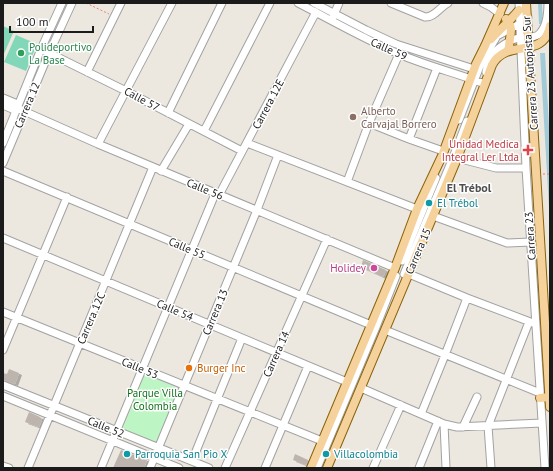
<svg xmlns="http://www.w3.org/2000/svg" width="553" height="471" viewBox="0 0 553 471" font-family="'PT Sans',sans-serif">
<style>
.park{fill:#bef5c4}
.pitch{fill:#82d7b9}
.water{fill:#a3cad7}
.building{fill:#bcb4ad;filter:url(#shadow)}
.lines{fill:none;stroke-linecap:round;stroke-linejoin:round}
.minor-casing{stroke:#a2a2a2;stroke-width:9}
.major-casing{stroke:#896209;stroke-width:10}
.path{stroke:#f17e6c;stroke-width:1;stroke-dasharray:2 2;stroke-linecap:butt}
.minor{stroke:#fff;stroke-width:7}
.major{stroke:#f5d19c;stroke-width:8}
.leisure-dot{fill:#2e9e5b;stroke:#fff;stroke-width:1.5}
.education-dot{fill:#8d6e63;stroke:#fff;stroke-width:1.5}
.health-dot{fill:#e0444e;stroke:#fff;stroke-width:1.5}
.culture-dot{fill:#0f9aa8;stroke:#fff;stroke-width:1.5}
.hotel-dot{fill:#d1479c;stroke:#fff;stroke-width:1.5}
.food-dot{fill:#e8710a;stroke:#fff;stroke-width:1.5}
.labels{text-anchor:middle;stroke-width:3;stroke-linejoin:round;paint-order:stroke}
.leisure-label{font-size:11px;fill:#27864d;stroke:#fff;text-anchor:start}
.street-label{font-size:11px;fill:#1b1b1b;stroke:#fff}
.education-label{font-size:11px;fill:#785e54;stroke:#fff;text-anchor:start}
.health-label{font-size:11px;fill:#be3a42;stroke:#fff;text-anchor:end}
.culture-label{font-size:11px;fill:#0d838f;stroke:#fff;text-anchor:start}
.hotel-label{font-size:11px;fill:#b23c85;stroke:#fff;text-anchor:end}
.food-label{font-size:11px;fill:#c56008;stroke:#fff;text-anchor:start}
.park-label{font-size:11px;fill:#11701c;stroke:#fff}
.neighbourhood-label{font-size:12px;font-weight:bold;fill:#4e4e4e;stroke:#fff}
</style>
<defs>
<filter id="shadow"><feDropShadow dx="3" dy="2" stdDeviation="0" flood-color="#0004"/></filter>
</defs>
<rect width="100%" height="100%" fill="#ece8e0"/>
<path class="park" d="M144 373 180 389 157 444 122 430Z"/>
<path class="pitch" d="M3 26 14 31 3 56Z
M16 35 37 44 26 71 4 62Z"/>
<path class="water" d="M538 3H542L543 24H539Z
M540 53H545L550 145V225Z"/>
<path class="building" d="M363 260 386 270 383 277 361 267Z
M9 369 19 373 15 384 3 380V373L7 374Z
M29 412 40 417 42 420 39 427 25 422Z
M121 450 147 460 144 468H113Z
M295 454 308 460 306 465 293 460Z"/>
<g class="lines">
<g class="minor-casing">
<path id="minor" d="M298 3C331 20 364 39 399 54 427 66 456 73 485 84
M314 3 366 30 396 44 474 69
M391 3 425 17C434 18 440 7 448 3
M483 3 491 7 500 14
M519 3 526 168 545 468
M333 17 339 3
M41 49 126 91 242 151
M87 72 121 3
M486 72C487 67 488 61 491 57 495 49 511 39 519 38 525 37 533 38 538 35 547 28 548 14 548 3
M3 98 15 103 17 108 98 144 395 268
M3 105 12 109 17 108
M168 113 222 3
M459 120 480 66 487 53 497 36 527 20 528 17
M369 123 409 139 443 151
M204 131 270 3
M409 139 437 68
M3 143 41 49 62 3
M247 143 417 209
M98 144 172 3
M457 158 496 168H526
M3 163 46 60 72 3
M3 171 371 325
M161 171 189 124
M347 182 369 123 399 54
M219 195 316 12
M433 216 507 243 531 242
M3 238 347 382
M402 261 436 178
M404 274 452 160 467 121
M409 274 467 298 533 323
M3 312 322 441
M385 330 540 393
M3 350 67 197
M3 385 209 468
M361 388 444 424 457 427 542 423
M3 396 179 468
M421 414 445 355 467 298
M444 424 446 468
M463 427 477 397
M192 461 242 338
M3 466 9 468
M28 468 153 167
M101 468 215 194
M150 468 257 210 278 155
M225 468 327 239
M265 468 308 366
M317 468 376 327 396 276
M373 468 401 405
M419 468 438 421
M491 468 488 426 529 322"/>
</g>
<g class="major-casing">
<path id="major" d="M526 3 550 407
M506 19C515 27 509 37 509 48L507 51
M491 39C500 29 511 20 519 10
M540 398 549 397
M311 468 395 268 417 209 442 156 476 64 485 46 504 3
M327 468 456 161 492 65C507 37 543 61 550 26"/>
</g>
<path class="path" d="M86 3 109 14
M543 174H550"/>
<use href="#minor" class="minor"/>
<use href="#major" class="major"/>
</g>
<circle class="leisure-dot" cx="21" cy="53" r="4"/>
<circle class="education-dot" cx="353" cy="117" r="4"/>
<path class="health-dot" d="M526 144h4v4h4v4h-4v4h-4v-4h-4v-4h4z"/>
<g class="culture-dot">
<circle cx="429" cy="203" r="4"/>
<circle cx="127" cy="454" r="4"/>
<circle cx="326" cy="454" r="4"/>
</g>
<circle class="hotel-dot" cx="374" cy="268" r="4"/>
<circle class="food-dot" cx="189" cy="368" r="4"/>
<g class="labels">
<g class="leisure-label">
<text x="29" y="51">Polideportivo<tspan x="29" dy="13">La Base</tspan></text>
</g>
<g class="street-label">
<text transform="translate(389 49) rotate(24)" y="4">Calle 59</text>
<text transform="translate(530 73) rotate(-94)" y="4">Carrera 23 Autopista Sur</text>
<text transform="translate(142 99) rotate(28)" y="4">Calle 57</text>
<text transform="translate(268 104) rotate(-62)" y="4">Carrera 12E</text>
<text transform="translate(27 105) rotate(-67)" y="4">Carrera 12</text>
<text transform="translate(205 189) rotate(22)" y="4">Calle 56</text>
<text transform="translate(530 236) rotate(-94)" y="4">Carrera 23</text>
<text transform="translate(187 248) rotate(23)" y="4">Calle 55</text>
<text transform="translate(418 251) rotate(-67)" y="4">Carrera 15</text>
<text transform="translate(175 310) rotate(23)" y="4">Calle 54</text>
<text transform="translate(215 312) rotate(-67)" y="4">Carrera 13</text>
<text transform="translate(91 318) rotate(-67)" y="4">Carrera 12C</text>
<text transform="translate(276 354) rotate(-66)" y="4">Carrera 14</text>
<text transform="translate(140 368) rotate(22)" y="4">Calle 53</text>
<text transform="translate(106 427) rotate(22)" y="4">Calle 52</text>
</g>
<g class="education-label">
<text x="361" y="115">Alberto<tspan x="361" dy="13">Carvajal Borrero</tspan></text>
</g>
<g class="health-label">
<text x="519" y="148">Unidad Medica<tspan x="519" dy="13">Integral Ler Ltda</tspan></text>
</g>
<g class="culture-label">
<text x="437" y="207">El Trébol</text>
<text x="135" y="458">Parroquia San Pio X</text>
<text x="334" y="458">Villacolombia</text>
</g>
<g class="hotel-label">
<text x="366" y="272">Holidey</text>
</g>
<g class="food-label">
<text x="197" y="372">Burger Inc</text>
</g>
<g class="park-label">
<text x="155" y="397">Parque Villa<tspan x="155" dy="13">Colombia</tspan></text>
</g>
<g class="neighbourhood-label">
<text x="469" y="192">El Trébol</text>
</g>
</g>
<rect width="553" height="471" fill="none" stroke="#1b1b1b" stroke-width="8"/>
<path d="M10 26v6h83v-6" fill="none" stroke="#1b1b1b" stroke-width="2"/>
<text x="16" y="26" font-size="12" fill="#1b1b1b" stroke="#ffffff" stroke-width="3" paint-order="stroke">100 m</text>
</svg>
